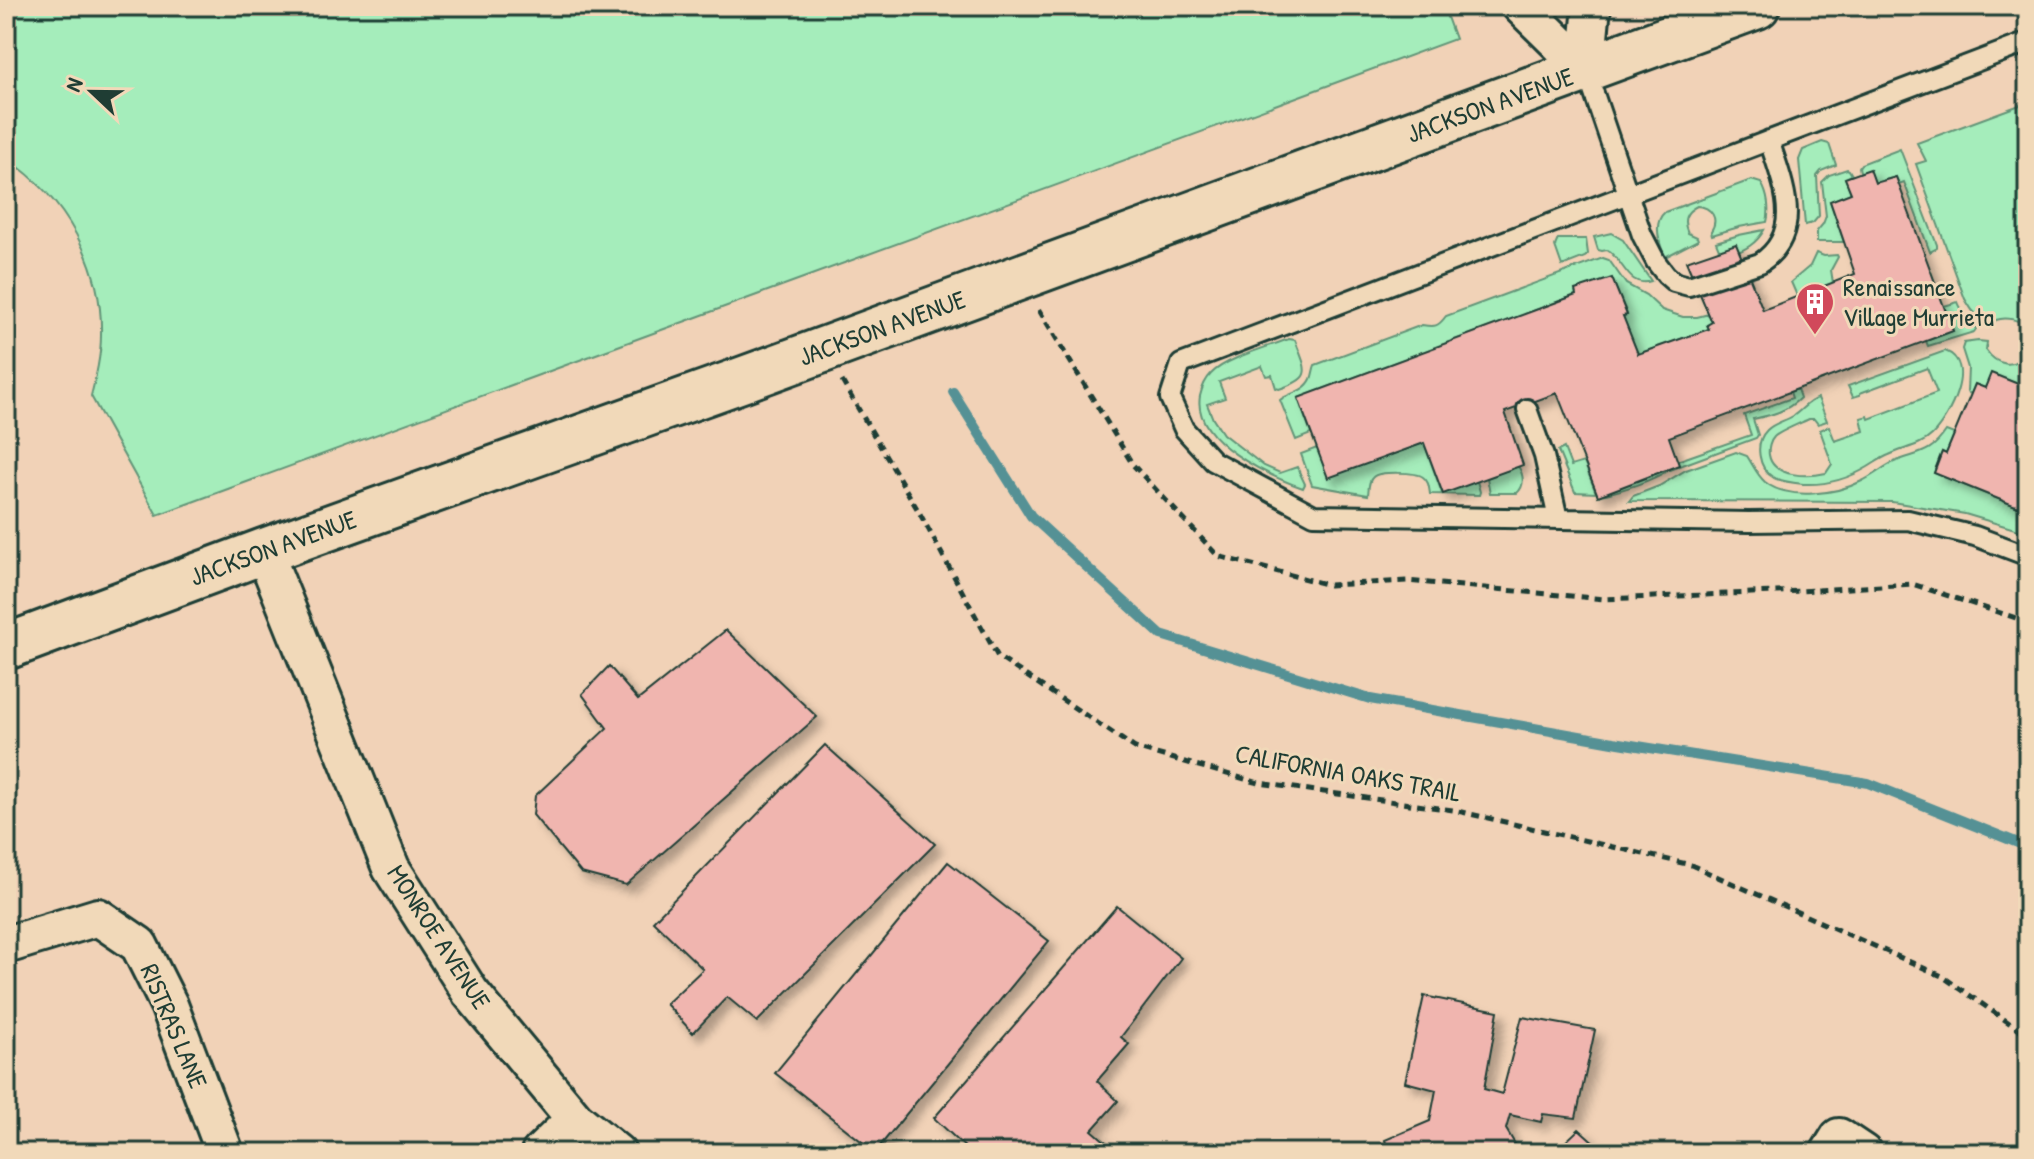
<svg xmlns="http://www.w3.org/2000/svg" width="2034" height="1159" viewBox="0 0 2034 1159" font-family="'Patrick Hand',sans-serif">
<style>
.green{fill:#a5edbb;stroke:#629578;stroke-width:2}
.lines{fill:none;stroke-linecap:round;stroke-linejoin:round}
.stream{stroke:#559195;stroke-width:10}
.building{fill:#f0b5af;stroke:#1f3d34;stroke-width:2;filter:url(#shadow)}
.lane-casing{stroke:#1f3d34;stroke-width:24}
.street-casing{stroke:#1f3d34;stroke-width:42}
.secondary-casing{stroke:#1f3d34;stroke-width:50}
.path{stroke:#1f3d34;stroke-width:5;stroke-dasharray:8 6;stroke-linecap:butt}
.lane{stroke:#f1d9b9;stroke-width:18}
.street{stroke:#f1d9b9;stroke-width:36}
.secondary{stroke:#f1d9b9;stroke-width:44}
.labels{text-anchor:middle;stroke-width:6;stroke-linejoin:round;paint-order:stroke}
.street-label{font-size:26px;fill:#1f3d34;stroke:#f1d9b9}
.poi-label{font-size:26px;fill:#1f3d34;stroke:#f1d9b9;text-anchor:start}
</style>
<defs>
<filter id="shadow"><feDropShadow dx="7" dy="7" stdDeviation="4" flood-color="#0004"/></filter>
</defs>
<rect width="100%" height="100%" fill="#f1d2b7"/>
<filter id="ink" filterUnits="userSpaceOnUse"><feTurbulence type="fractalNoise" baseFrequency=".0125" numOctaves="2"/><feDisplacementMap in="SourceGraphic" scale="16" xChannelSelector="R" yChannelSelector="G"/><feConvolveMatrix kernelMatrix="1 2 1 2 8 2 1 2 1" color-interpolation-filters="sRGB"/></filter>
<g filter="url(#ink)">
<path class="green" d="M6 6H1443L1455 39 157 515 91 396C96 376 101 356 101 335 103 265 65 197 6 158Z
M2028 102V327C2019 320 2007 316 1996 320L1990 328 1972 310 1965 299 1916 164 1926 161 1917 143Z
M1822 142 1829 144 1836 165 1821 171 1817 176 1819 216 1813 223 1805 225 1799 160 1803 150Z
M1900 149 1937 245V248L1930 252 1904 182 1899 184 1896 177 1875 183 1870 170 1860 172 1859 167 1861 164Z
M1847 169 1849 170 1852 175 1845 178 1851 193 1830 201 1844 242H1817V231L1823 224 1826 216 1822 182 1829 175Z
M1751 180 1761 183C1768 194 1770 210 1767 222L1739 227 1712 235 1711 231C1719 219 1712 207 1697 206 1685 212 1682 220 1688 233L1697 237 1698 240 1665 257C1659 243 1653 222 1665 212Z
M1764 230C1755 247 1740 251 1723 259L1716 242 1739 235Z
M1611 233 1623 240 1651 281C1628 289 1624 260 1607 250L1602 251 1598 250 1594 237Z
M1558 239H1586L1588 254 1585 257 1562 266 1555 246Z
M1816 253 1824 256 1837 255 1838 257 1831 270 1833 283 1797 296 1791 282 1810 266Z
M1603 258 1609 260 1626 284 1646 295 1662 310 1683 317H1697L1709 314 1712 322 1709 329 1638 354 1623 316 1627 314 1612 279 1576 295 1298 398 1311 434 1296 440 1280 400C1289 393 1305 392 1311 379 1313 375 1313 370 1315 365L1422 325C1435 327 1438 327 1446 316Z
M1958 302C1962 313 1970 319 1976 329L1974 332 1928 346 1926 341 1953 331 1944 306Z
M1289 339 1295 340C1306 370 1315 378 1279 389L1276 388 1272 375 1266 376 1262 366 1219 382 1225 398 1207 404 1213 419 1223 434 1264 466 1280 473 1297 467 1305 484 1303 488C1269 476 1192 441 1200 396 1202 388 1205 380 1211 374 1226 358 1268 347 1289 339Z
M1978 341 1987 342 1986 350C1996 365 2014 370 2025 353L2028 354V388L1991 374 1985 388 1975 384 1971 394 1967 392 1968 368 1962 349 1964 343Z
M1945 351C1978 363 1949 418 1932 435 1921 446 1903 448 1889 455 1881 458 1875 463 1868 467 1848 479 1827 485 1804 484 1794 483 1783 482 1774 478 1758 469 1754 443 1767 430 1774 423 1785 421 1793 416 1802 410 1808 401 1818 398L1827 421 1818 424 1814 419H1809C1803 422 1778 432 1774 437 1770 441 1768 449 1769 455 1773 478 1809 477 1826 473L1832 464 1820 430 1829 426 1835 441 1864 431 1861 418 1868 416 1869 419 1937 393 1927 368 1860 393V395L1853 397 1848 386Z
M1797 389 1800 398C1786 412 1771 415 1753 419L1758 435 1756 438 1669 470C1647 483 1624 490 1598 496L1678 465 1677 461 1751 435 1744 415 1792 398 1790 392Z
M1946 431 1954 434 1946 454 1942 452 1934 473 2028 511V533L1965 514 1892 502 1629 501 1633 496 1659 486 1686 470 1736 452 1747 456C1753 465 1757 475 1765 482 1788 501 1837 494 1862 481 1873 476 1883 467 1894 462 1919 452 1930 455 1946 431Z
M1424 443 1442 493 1477 481 1480 492 1479 495 1430 494C1429 488 1429 481 1423 477 1417 472 1379 471 1373 477 1368 481 1369 488 1368 495L1312 485 1301 454 1317 448 1328 477Z
M1564 448 1571 466 1584 462 1596 493 1575 492 1558 451Z
M1518 466C1524 475 1525 486 1517 493H1490L1487 478Z"/>
<g class="lines">
<path class="stream" d="M953 392 1031 516 1161 635 1370 699 1619 743 1868 783 2028 847"/>
</g>
<path class="building" d="M1870 169 1875 183 1896 177 1953 331 1669 437 1679 465 1598 496 1557 393 1505 412 1523 465 1443 494 1424 443 1328 478 1298 398 1576 295 1575 290 1612 278 1627 315 1623 316 1638 354 1709 329 1707 325 1712 322 1686 261 1736 244 1763 310 1855 274 1830 201 1851 193 1845 178Z
M1991 373 2028 388V511L1934 473 1942 452 1946 454 1975 384 1985 388Z
M726 630 817 717 626 885 581 873 533 815 535 796 607 728 582 694 609 666 638 700Z
M825 745 935 844 757 1022 727 997 693 1033 666 1004 703 969 653 921Z
M948 862 1049 941 875 1152 775 1073Z
M1117 906 1181 958 1121 1037 1129 1044 1097 1081 1118 1101 1092 1130 1107 1143 1100 1153H1038L1029 1146 1022 1153H971L934 1118Z
M1424 996 1498 1011 1484 1089 1502 1094 1522 1017 1595 1030 1576 1118 1543 1114 1541 1122 1510 1115 1506 1129 1515 1144 1514 1153H1389L1385 1140 1430 1121 1436 1090 1405 1082Z
M1579 1129 1606 1153H1546L1554 1144 1559 1148Z"/>
<g class="lines">
<g class="lane-casing">
<path id="lane" d="M2028 42 1181 364 1170 398 1184 429 1213 461 1314 515 1749 522 1908 520 1975 536 2028 556
M1586 70 1642 235 1656 262 1666 275 1674 282 1689 286 1760 263C1806 232 1782 182 1769 140
M1527 409 1544 456 1558 519"/>
</g>
<g class="street-casing">
<path id="street" d="M1521 6 1586 70
M1586 70 1592 6
M264 551 391 868 470 992 575 1119 617 1153
M6 945 98 917 139 945 169 1005 225 1153
M540 1153 575 1119
M1829 1153 1839 1137 1863 1153"/>
</g>
<g class="secondary-casing">
<path id="secondary" d="M6 647 264 551 744 379 1757 6"/>
</g>
<path class="path" d="M1039 310 1133 465 1218 556 1329 585 1407 581 1604 599 1801 591 1912 584 2028 622
M842 381 919 512 998 657 1135 748 1259 783 1453 810 1691 865 1942 976 2028 1036"/>
<use href="#lane" class="lane"/>
<use href="#street" class="street"/>
<use href="#secondary" class="secondary"/>
</g>
</g>
<defs>
<g id="building-pin" transform="scale(2)"><path d="M0 17L-7.5 6A9.5 9.5 0 1 1 7.5 6Z" fill="#d1495b" stroke="#f1d9b9"/><path d="M-4-6H4V6H1V3H-1V6H-4ZM-2.5-4.3h1.7v1.8h-1.7ZM.8-4.3h1.7v1.8H.8ZM-2.5-1h1.7V.8h-1.7ZM.8-1h1.7V.8H.8Z" fill="#fff"/></g>
</defs>
<g fill-rule="evenodd">
<use href="#building-pin" x="1815" y="302"/>
</g>
<g class="labels">
<g class="street-label">
<text transform="translate(1490 105) rotate(-20)" y="9">JACKSON AVENUE</text>
<text transform="translate(882 328) rotate(-20)" y="9">JACKSON AVENUE</text>
<text transform="translate(273 548) rotate(-20)" y="9">JACKSON AVENUE</text>
<text transform="translate(1348 773) rotate(10)" y="9">CALIFORNIA OAKS TRAIL</text>
<text transform="translate(439 937) rotate(57)" y="9">MONROE AVENUE</text>
<text transform="translate(174 1026) rotate(67)" y="9">RISTRAS LANE</text>
</g>
<g class="poi-label">
<text x="1843" y="296">Renaissance<tspan x="1843" dy="30">Village Murrieta</tspan></text>
</g>
</g>
<rect width="2034" height="1159" fill="none" stroke="#f1d9b9" stroke-width="32"/>
<rect x="16" y="16" width="2002" height="1127" fill="none" stroke="#1f3d34" stroke-width="3" filter="url(#ink)"/>
<g transform="translate(92 92) rotate(292)" stroke="#f1d9b9" stroke-width="6" paint-order="stroke">
<path d="M0-6L14 30L0 20L-14 30Z" fill="#1f3d34"/>
<text y="-12" font-size="22" font-weight="bold" text-anchor="middle" fill="#1f3d34">N</text>
</g>
</svg>
